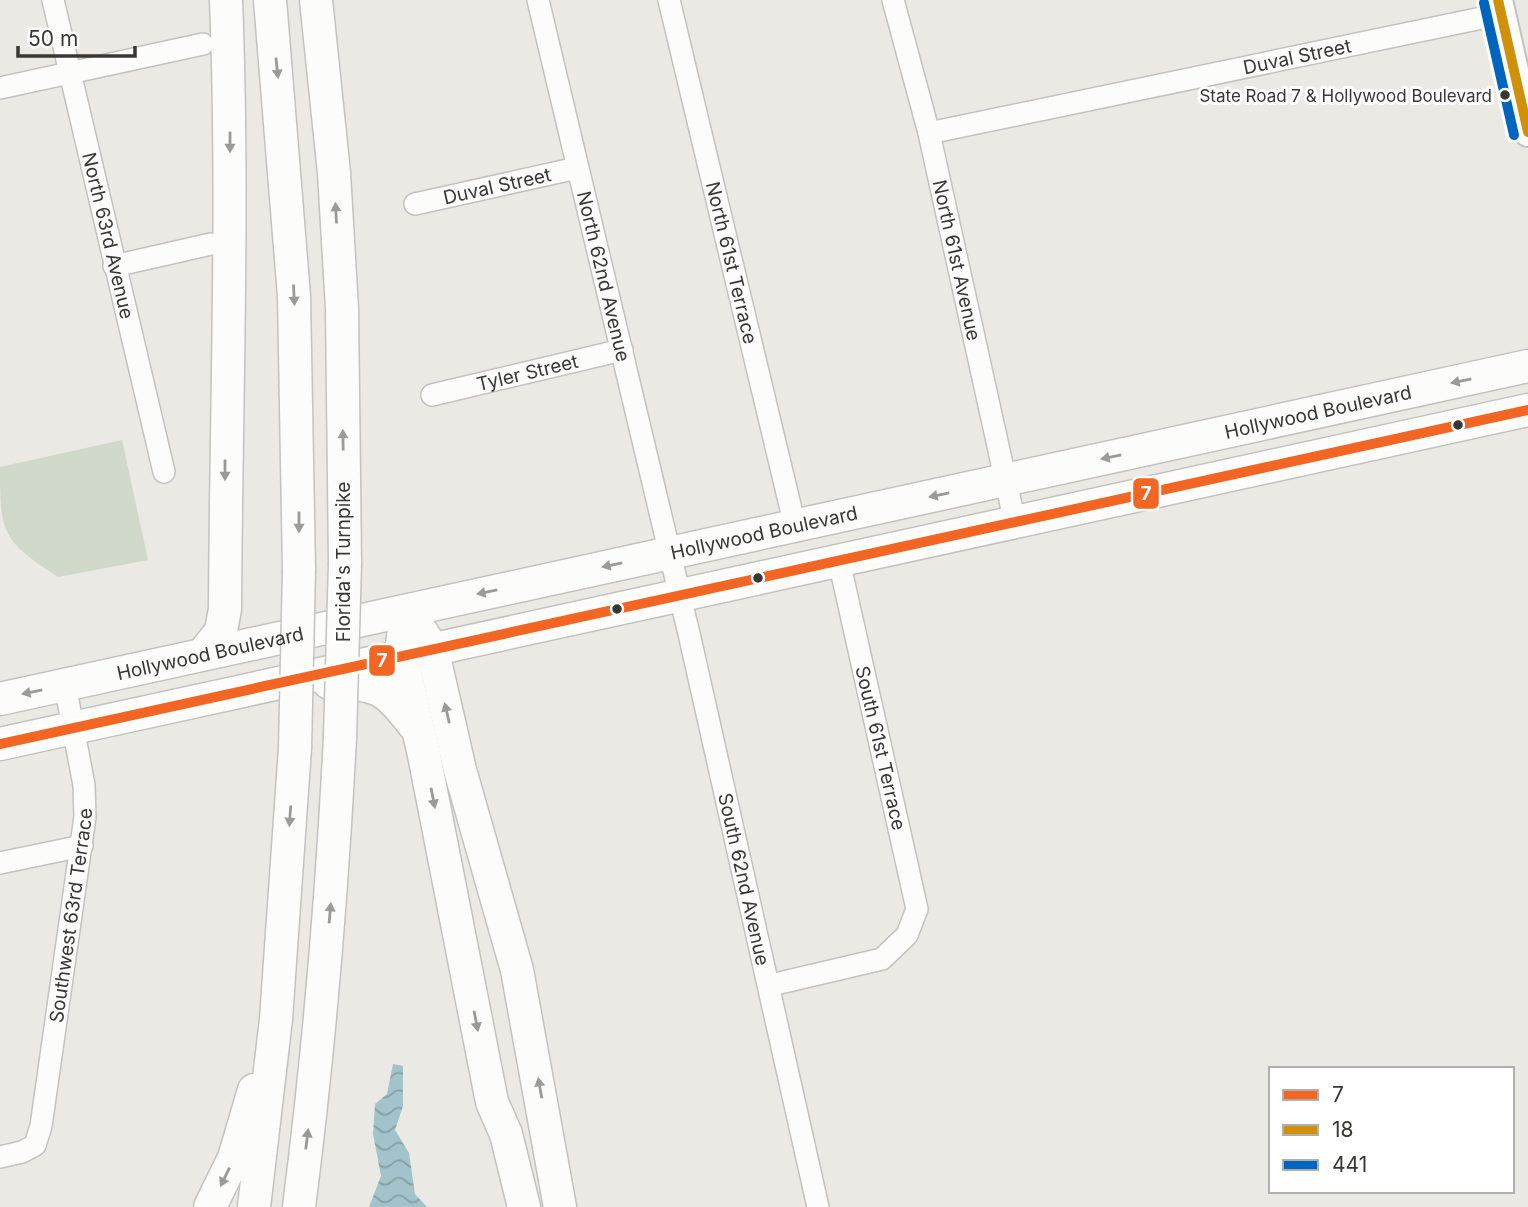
<svg xmlns="http://www.w3.org/2000/svg" width="1528" height="1207" viewBox="0 0 1528 1207" font-family="Inter,sans-serif">
<style>
.grass{fill:#d0d8ca}
.water{fill:url(#water-waves)}
.lines{fill:none;stroke-linecap:round;stroke-linejoin:round}
.minor-casing{stroke:#c4c2be;stroke-width:24}
.major-casing{stroke:#c4c2be;stroke-width:32}
.highway-casing{stroke:#c4c2be;stroke-width:35}
.minor{stroke:#fcfcfb;stroke-width:21}
.major{stroke:#fcfcfb;stroke-width:28}
.highway{stroke:#fcfcfb;stroke-width:32}
.highway-bridge-casing{stroke:#c4c2be;stroke-width:35;stroke-linecap:butt}
.highway-bridge{stroke:#fcfcfb;stroke-width:32}
.bus-1-casing{stroke:#fff;stroke-width:16}
.bus-2-casing{stroke:#fff;stroke-width:16}
.bus-3-casing{stroke:#fff;stroke-width:16}
.bus-1{stroke:#f26522;stroke-width:10}
.bus-2{stroke:#d1900a;stroke-width:10}
.bus-3{stroke:#0065bd;stroke-width:10}
.oneway{fill:#9a9a97}
.bus-dot{fill:#383733;stroke:#fff;stroke-width:2.5}
.labels{text-anchor:middle;stroke-width:6;stroke-linejoin:round;paint-order:stroke}
.bus-label{font-size:17px;fill:#383733;stroke:#fff;text-anchor:end}
.street-label{font-size:19px;fill:#383733;stroke:#fff}
.line-badge{stroke:#fff;stroke-width:2.5}
.badge-label{font-size:19px;text-anchor:middle;font-weight:bold;fill:#fff}
</style>
<defs>
<pattern id="water-waves" width="16" height="10" patternUnits="userSpaceOnUse" patternTransform="scale(1.75)"><rect width="16" height="10" fill="#a1c3c9"/><path d="M0 5q4-4 8 0t8 0" fill="none" stroke="#849fa4"/></pattern>
</defs>
<rect width="100%" height="100%" fill="#eae9e3"/>
<path class="grass" d="M122 440 148 560 58 577C1 540 0 533 0 467Z"/>
<path class="water" d="M393 1064 403 1066V1106L395 1130 409 1153 415 1194 427 1207H369L381 1176 373 1134 375 1104 387 1094Z"/>
<g class="lines">
<g class="minor-casing">
<g id="minor">
<path id="s1" d="M53 0 164 472"/>
<path id="s2" d="M538 0 690 638 818 1207"/>
<path id="s3" d="M669 0 795 526"/>
<path id="s4" d="M893 0 929 133 1015 523"/>
<path d="M0 88 203 44"/>
<path id="s5" d="M929 133 1501 14"/>
<path id="s6" d="M415 204 577 168"/>
<path d="M114 266 211 244"/>
<path id="s7" d="M432 395 622 350"/>
<path d="M0 863 82 846"/>
<path d="M771 985 882 959 907 935 917 909 839 561"/>
<path id="s8" d="M0 1157 22 1152 35 1145 41 1126 85 817 84 785 65 685"/>
</g>
</g>
<g class="major-casing">
<path id="major" d="M1498 0 1528 132"/>
</g>
<g class="highway-casing">
<g id="highway">
<path d="M270 0 294 296 299 570"/>
<path d="M316 0 334 173 342 309 345 563"/>
<path d="M421 631 432 648 460 770 517 970 560 1207"/>
<path d="M403 636 401 655 424 755 492 1102 506 1134 524 1207"/>
<path d="M203 654 221 631 225 609C226 406 234 203 226 0"/>
<path d="M329 683C378 684 383 686 414 725"/>
<path id="s9" d="M0 699 1528 366"/>
<path d="M0 744 1528 410"/>
<path d="M210 1207 234 1158 254 1090"/>
<path d="M254 1207 276 1019 295 748"/>
<path d="M299 1207C319 1051 332 895 340 737"/>
</g>
</g>
<use href="#minor" class="minor"/>
<use href="#major" class="major"/>
<use href="#highway" class="highway"/>
<g class="highway-bridge-casing">
<path id="highway-bridge" d="M340 737 345 563
M295 748 299 570"/>
</g>
<use href="#highway-bridge" class="highway-bridge"/>
<g class="bus-1-casing">
<path id="bus-1" d="M0 744 1528 410"/>
</g>
<g class="bus-2-casing">
<path id="bus-2" d="M1498 0 1528 132"/>
</g>
<g class="bus-3-casing">
<path id="bus-3" d="M1484 3 1514 135"/>
</g>
<use href="#bus-1" class="bus-1"/>
<use href="#bus-2" class="bus-2"/>
<use href="#bus-3" class="bus-3"/>
</g>
<defs><path id="oneway-solid" d="M-6-.8H1V-3.2L6.5 0L1 3.2V.8H-6Z" transform="scale(1.75)"/></defs>
<g class="oneway">
<use href="#oneway-solid" transform="translate(277 68) rotate(84)"/>
<use href="#oneway-solid" transform="translate(230 142) rotate(90)"/>
<use href="#oneway-solid" transform="translate(336 213) rotate(-93)"/>
<use href="#oneway-solid" transform="translate(294 295) rotate(87)"/>
<use href="#oneway-solid" transform="translate(1461 381) rotate(168)"/>
<use href="#oneway-solid" transform="translate(343 440) rotate(-91)"/>
<use href="#oneway-solid" transform="translate(1111 457) rotate(168)"/>
<use href="#oneway-solid" transform="translate(225 470) rotate(90)"/>
<use href="#oneway-solid" transform="translate(939 495) rotate(168)"/>
<use href="#oneway-solid" transform="translate(299 522) rotate(90)"/>
<use href="#oneway-solid" transform="translate(612 565) rotate(168)"/>
<use href="#oneway-solid" transform="translate(487 592) rotate(168)"/>
<use href="#oneway-solid" transform="translate(32 692) rotate(168)"/>
<use href="#oneway-solid" transform="translate(447 713) rotate(-103)"/>
<use href="#oneway-solid" transform="translate(433 798) rotate(79)"/>
<use href="#oneway-solid" transform="translate(290 816) rotate(94)"/>
<use href="#oneway-solid" transform="translate(330 913) rotate(-85)"/>
<use href="#oneway-solid" transform="translate(476 1021) rotate(79)"/>
<use href="#oneway-solid" transform="translate(540 1088) rotate(-100)"/>
<use href="#oneway-solid" transform="translate(307 1139) rotate(-83)"/>
<use href="#oneway-solid" transform="translate(225 1177) rotate(116)"/>
</g>
<g class="bus-dot">
<circle cx="1505" cy="95" r="6"/>
<circle cx="1458" cy="425" r="6"/>
<circle cx="758" cy="578" r="6"/>
<circle cx="617" cy="609" r="6"/>
</g>
<g class="labels">
<g class="bus-label">
<text x="1492" y="102">State Road 7 &amp; Hollywood Boulevard</text>
</g>
<g class="street-label">
<text dy="7" stroke="none"><textPath href="#s5" startOffset="376">Duval Street</textPath></text>
<text dy="7" stroke="none"><textPath href="#s6" startOffset="84">Duval Street</textPath></text>
<text dy="7" stroke="none"><textPath href="#s1" startOffset="242">North 63rd Avenue</textPath></text>
<text dy="7" stroke="none"><textPath href="#s4" startOffset="268">North 61st Avenue</textPath></text>
<text dy="7" stroke="none"><textPath href="#s3" startOffset="270">North 61st Terrace</textPath></text>
<text dy="7" stroke="none"><textPath href="#s2" startOffset="284">North 62nd Avenue</textPath></text>
<text dy="7" stroke="none"><textPath href="#s7" startOffset="98">Tyler Street</textPath></text>
<text dy="7" stroke="none"><textPath href="#s9" startOffset="1349">Hollywood Boulevard</textPath></text>
<text dy="7" stroke="none"><textPath href="#s9" startOffset="782">Hollywood Boulevard</textPath></text>
<text transform="translate(343 562) rotate(-90)" y="7">Florida's Turnpike</text>
<text dy="7" stroke="none"><textPath href="#s9" startOffset="215">Hollywood Boulevard</textPath></text>
<text transform="translate(881 748) rotate(77)" y="7">South 61st Terrace</text>
<text dy="7" stroke="none"><textPath href="#s2" startOffset="903">South 62nd Avenue</textPath></text>
<text dy="7" stroke="none"><textPath href="#s8" startOffset="270">Southwest 63rd Terrace</textPath></text>
</g>
</g>
<g class="line-badge">
<rect x="1132" y="477" width="28" height="33" rx="7" fill="#f26522"/>
<rect x="368" y="644" width="28" height="33" rx="7" fill="#f26522"/>
</g>
<g class="badge-label">
<text x="1146" y="500">7</text>
<text x="382" y="667">7</text>
</g>
<rect x="1269" y="1067" width="245" height="126" fill="#ffffff" stroke="#afafad" stroke-width="2"/>
<rect x="1283" y="1090" width="35" height="10" fill="#f26522" stroke="#afafad" stroke-width="2"/>
<text x="1332" y="1102" font-size="21" fill="#383733">7</text>
<rect x="1283" y="1125" width="35" height="10" fill="#d1900a" stroke="#afafad" stroke-width="2"/>
<text x="1332" y="1137" font-size="21" fill="#383733">18</text>
<rect x="1283" y="1160" width="35" height="10" fill="#0065bd" stroke="#afafad" stroke-width="2"/>
<text x="1332" y="1172" font-size="21" fill="#383733">441</text>
<path d="M18 46v10h117v-10" fill="none" stroke="#383733" stroke-width="3.5"/>
<text x="28" y="46" font-size="21" fill="#383733" stroke="#ffffff" stroke-width="5" paint-order="stroke">50 m</text>
</svg>
